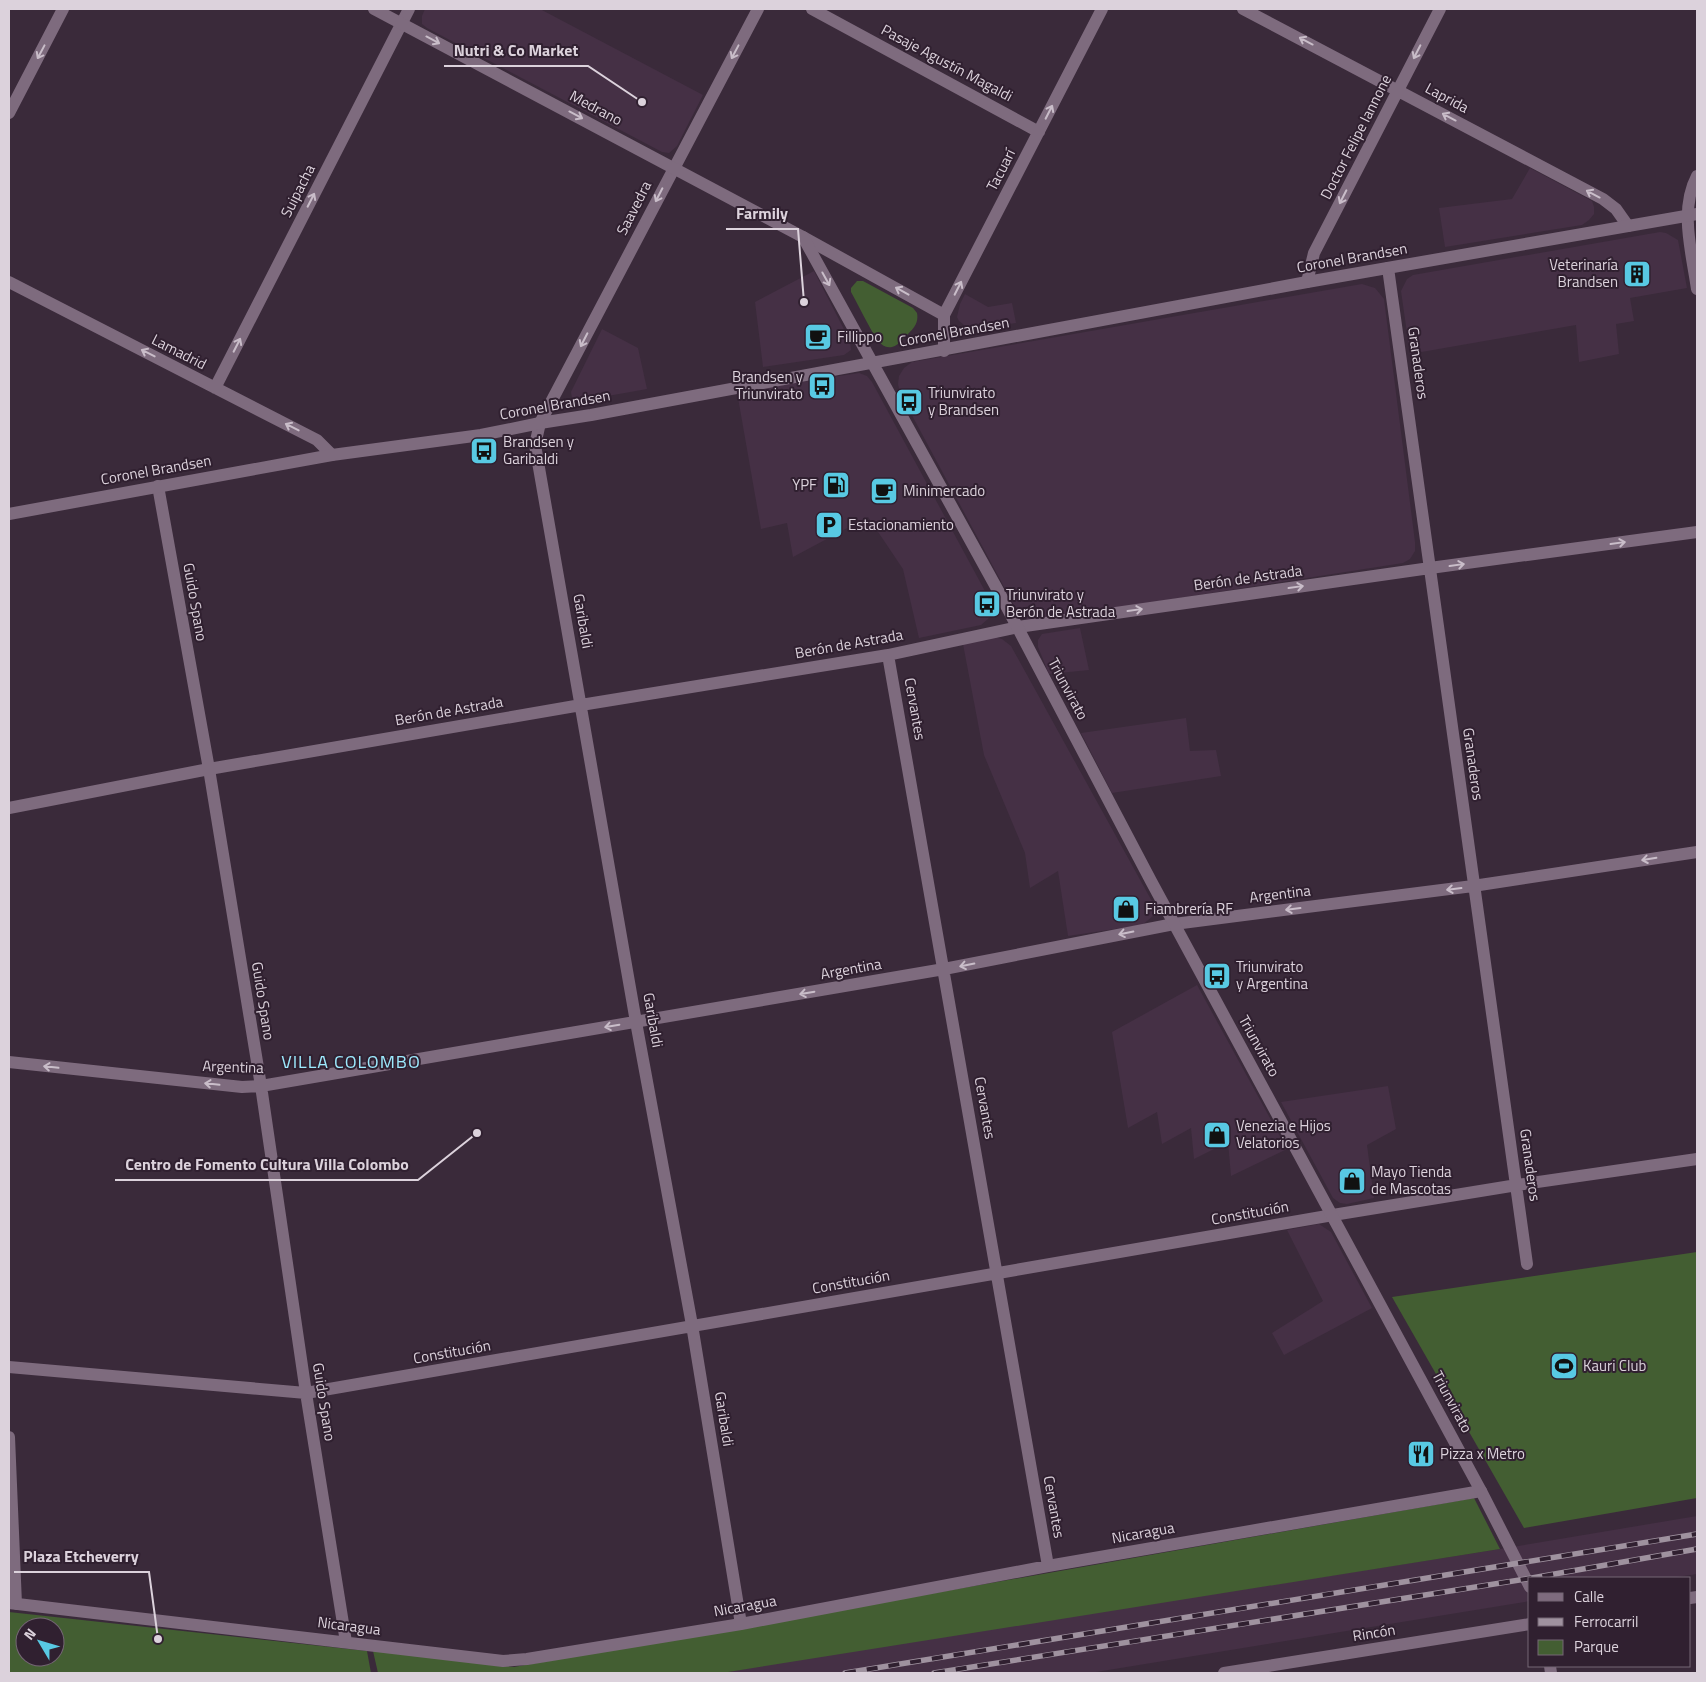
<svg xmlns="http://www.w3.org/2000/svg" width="1706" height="1682" viewBox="0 0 1706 1682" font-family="'Titillium Web',sans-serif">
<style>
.built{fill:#453045}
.green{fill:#435e32;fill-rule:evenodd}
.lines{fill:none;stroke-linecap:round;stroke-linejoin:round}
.minor{stroke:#7e6b7e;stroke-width:12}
.tertiary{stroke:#7e6b7e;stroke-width:12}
.rail-casing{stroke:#9f929f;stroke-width:5.5}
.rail{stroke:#302030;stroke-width:4;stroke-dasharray:11;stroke-linecap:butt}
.oneway{stroke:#c9bdc9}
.labels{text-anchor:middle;stroke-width:4;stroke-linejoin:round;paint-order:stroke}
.street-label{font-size:15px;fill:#dcd2dc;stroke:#302030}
.poi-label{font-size:15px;fill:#dcd2dc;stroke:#302030;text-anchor:start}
.quarter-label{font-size:18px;letter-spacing:1px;fill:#9deafe;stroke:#302030}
.leader{fill:none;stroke:#dcd2dc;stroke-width:2}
.callout-dot{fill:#dcd2dc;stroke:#302030;stroke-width:2}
.callout-label{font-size:16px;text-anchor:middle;font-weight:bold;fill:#dcd2dc;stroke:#302030;stroke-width:4;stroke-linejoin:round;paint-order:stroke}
</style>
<rect width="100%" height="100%" fill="#3a2a3a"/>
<path class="built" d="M425 9H540L703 95 677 146 669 153 662 152 427 28 422 24V16Z
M1530 168 1592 201 1594 207V214L1589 220 1582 225 1445 247 1439 208 1512 199Z
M1660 232 1666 233 1678 240 1687 288 1630 298 1634 321 1616 324 1619 354 1579 362 1576 325 1410 354 1401 291 1407 279 1413 275Z
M814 271 850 341 851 350 844 355 763 367 755 302Z
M1362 284 1375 288 1384 299 1415 542V551L1410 559 1403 563 1039 620 1026 619 1017 611 900 393 898 384 899 376 904 368 912 362Z
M965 294 988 307 1012 303 1016 323 975 329 964 325 959 321 957 317 960 304Z
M602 329 638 348 647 389 574 402 572 398 571 392Z
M859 373 867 376 872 382 992 604V613L988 619 981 625 919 638 903 569 868 517 793 557 787 523 761 529 737 392Z
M1080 628 1089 670 1049 674 1038 647V640L1042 634Z
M995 637 1002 639 1011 646 1154 905 1153 916 1142 925 1068 936 1058 871 1030 888 1025 853 984 755 963 644Z
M1186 718 1190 751 1216 750 1221 776 1112 793 1081 733Z
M1197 985 1287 1149 1231 1176 1228 1142 1194 1159 1191 1128 1162 1144 1157 1112 1128 1128 1112 1032Z
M1388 1086 1396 1129 1367 1145 1374 1198 1347 1204 1340 1203 1333 1198 1281 1102Z
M1319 1224 1331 1232 1372 1308 1284 1355 1272 1333 1323 1301 1287 1230Z
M1697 1516V1574L1670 1578H1530V1601L1090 1673H722L817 1656 1494 1550Z"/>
<path class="green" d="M857 281H863L913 308 917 313C919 324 913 329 906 336 887 359 878 343 868 324 862 313 857 303 851 292V288Z
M1697 1252V1498L1524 1528 1392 1297Z
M1474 1498 1500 1549 722 1673H378L373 1651 514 1667Z
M9 1612 367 1651 371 1673H9ZM25 1627H55V1657H25Z"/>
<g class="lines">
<path class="minor" d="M812 9 1039 132
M1243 9 1603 199 1616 209 1628 226
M1697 176C1679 210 1692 253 1697 289
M803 237 944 315
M1388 268 1527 1264
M9 282 317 440 332 455
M1307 282 1314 253 1440 9
M944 351V315L1102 9
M215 388 409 9
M158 486 209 769 261 1086 306 1393 346 1642
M888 655 1048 1566
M9 808 209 769 581 705 888 655 1018 627 1430 568 1697 532
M9 1062 242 1087 261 1086 944 969 1174 924 1473 886 1697 852
M9 1367 306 1393 1333 1215 1517 1185 1697 1159
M9 1437 16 1604
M1690 1598 1697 1597
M9 1603 503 1661 527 1659 741 1624 1048 1566 1481 1491
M741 1624 692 1325 636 1022 535 445 540 423 758 9
M1224 1673 1530 1624"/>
<path class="tertiary" d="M374 9 803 237 1001 596 1151 881 1481 1491 1530 1587
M9 113 63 9
M9 514 332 455 481 435 540 423 591 415 1307 282 1697 214
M1550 1666 1551 1673"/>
<g class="rail-casing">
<path id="rail" d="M845 1673 1697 1534
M934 1673 1526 1579 1697 1549"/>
</g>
<use href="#rail" class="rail"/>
</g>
<defs><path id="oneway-shaft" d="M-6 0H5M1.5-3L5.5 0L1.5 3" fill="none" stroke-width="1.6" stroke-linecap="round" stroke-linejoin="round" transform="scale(1.25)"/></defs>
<g class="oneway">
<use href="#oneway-shaft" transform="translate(433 40) rotate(28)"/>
<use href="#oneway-shaft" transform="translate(1306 41) rotate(-152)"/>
<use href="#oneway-shaft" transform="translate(41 52) rotate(118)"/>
<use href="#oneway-shaft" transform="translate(735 52) rotate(118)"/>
<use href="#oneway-shaft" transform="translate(1417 52) rotate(117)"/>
<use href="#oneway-shaft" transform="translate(1049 112) rotate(-63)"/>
<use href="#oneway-shaft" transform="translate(576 115) rotate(28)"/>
<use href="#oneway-shaft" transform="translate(1449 117) rotate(-152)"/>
<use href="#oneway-shaft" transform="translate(1593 194) rotate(-152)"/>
<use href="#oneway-shaft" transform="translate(659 195) rotate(117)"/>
<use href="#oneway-shaft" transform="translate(1343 197) rotate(117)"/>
<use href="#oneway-shaft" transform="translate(311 200) rotate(-63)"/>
<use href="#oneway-shaft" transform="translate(826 279) rotate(61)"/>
<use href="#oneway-shaft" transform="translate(958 288) rotate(-63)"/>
<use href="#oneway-shaft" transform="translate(902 291) rotate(-151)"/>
<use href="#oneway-shaft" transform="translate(584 340) rotate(117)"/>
<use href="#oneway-shaft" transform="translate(237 345) rotate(-63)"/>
<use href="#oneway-shaft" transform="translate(148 353) rotate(-153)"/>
<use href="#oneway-shaft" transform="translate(292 427) rotate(-153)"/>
<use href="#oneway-shaft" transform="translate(1618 543) rotate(-8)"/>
<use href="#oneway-shaft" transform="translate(1457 565) rotate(-8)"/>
<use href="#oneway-shaft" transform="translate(1296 587) rotate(-8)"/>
<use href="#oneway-shaft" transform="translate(1135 610) rotate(-8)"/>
<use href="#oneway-shaft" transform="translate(1649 859) rotate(171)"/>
<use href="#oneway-shaft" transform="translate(1454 889) rotate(173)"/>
<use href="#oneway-shaft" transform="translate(1293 909) rotate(173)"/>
<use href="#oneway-shaft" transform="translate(1126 933) rotate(169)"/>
<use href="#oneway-shaft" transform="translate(967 965) rotate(169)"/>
<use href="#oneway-shaft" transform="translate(807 993) rotate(170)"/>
<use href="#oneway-shaft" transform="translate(612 1026) rotate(170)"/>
<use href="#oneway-shaft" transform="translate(51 1067) rotate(-174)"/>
<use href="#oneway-shaft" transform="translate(212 1084) rotate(-174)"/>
</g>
<defs>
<g id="building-square" transform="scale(1.4375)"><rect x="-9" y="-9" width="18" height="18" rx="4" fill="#58c9e3" stroke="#302030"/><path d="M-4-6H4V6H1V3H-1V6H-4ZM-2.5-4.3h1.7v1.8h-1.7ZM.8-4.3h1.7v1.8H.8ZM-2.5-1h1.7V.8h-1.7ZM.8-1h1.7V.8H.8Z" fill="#111"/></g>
<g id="cafe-square" transform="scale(1.4375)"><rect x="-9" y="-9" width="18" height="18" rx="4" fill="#58c9e3" stroke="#302030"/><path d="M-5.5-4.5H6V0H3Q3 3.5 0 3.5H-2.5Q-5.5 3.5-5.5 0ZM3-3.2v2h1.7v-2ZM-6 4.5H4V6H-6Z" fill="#111"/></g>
<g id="bus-square" transform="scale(1.4375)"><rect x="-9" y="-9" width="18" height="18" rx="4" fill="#58c9e3" stroke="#302030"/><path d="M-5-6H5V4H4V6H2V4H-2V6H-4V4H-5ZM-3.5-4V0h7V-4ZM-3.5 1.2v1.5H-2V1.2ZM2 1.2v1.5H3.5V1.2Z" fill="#111"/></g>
<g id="fuel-square" transform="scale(1.4375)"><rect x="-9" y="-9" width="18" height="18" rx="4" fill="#58c9e3" stroke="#302030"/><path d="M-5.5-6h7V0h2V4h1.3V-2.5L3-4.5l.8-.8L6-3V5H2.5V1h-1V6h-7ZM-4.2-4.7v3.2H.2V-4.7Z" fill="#111"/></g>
<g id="parking-square" transform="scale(1.4375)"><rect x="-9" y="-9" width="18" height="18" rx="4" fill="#58c9e3" stroke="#302030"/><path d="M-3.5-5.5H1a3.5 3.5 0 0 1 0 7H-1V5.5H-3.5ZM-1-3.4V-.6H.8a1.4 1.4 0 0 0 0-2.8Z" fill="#111"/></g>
<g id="shop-square" transform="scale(1.4375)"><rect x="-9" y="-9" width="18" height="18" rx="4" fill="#58c9e3" stroke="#302030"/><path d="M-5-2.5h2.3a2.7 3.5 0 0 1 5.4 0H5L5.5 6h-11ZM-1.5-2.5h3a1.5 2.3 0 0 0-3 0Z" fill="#111"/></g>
<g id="stadium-square" transform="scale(1.4375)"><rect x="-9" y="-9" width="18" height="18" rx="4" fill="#58c9e3" stroke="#302030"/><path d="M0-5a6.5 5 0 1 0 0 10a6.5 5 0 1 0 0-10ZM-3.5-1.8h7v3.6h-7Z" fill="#111"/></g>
<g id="restaurant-square" transform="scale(1.4375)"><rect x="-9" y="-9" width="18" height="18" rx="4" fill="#58c9e3" stroke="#302030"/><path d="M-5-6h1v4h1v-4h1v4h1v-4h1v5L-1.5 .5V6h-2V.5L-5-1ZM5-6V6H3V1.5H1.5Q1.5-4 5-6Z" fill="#111"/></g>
</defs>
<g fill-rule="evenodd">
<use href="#building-square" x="1637" y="274"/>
<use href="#cafe-square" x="818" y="337"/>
<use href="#bus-square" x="822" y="386"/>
<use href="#bus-square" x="909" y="402"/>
<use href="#bus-square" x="484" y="451"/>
<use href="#fuel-square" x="836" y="485"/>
<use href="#cafe-square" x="884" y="491"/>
<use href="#parking-square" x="829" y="525"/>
<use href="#bus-square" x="987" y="604"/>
<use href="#shop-square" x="1126" y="909"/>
<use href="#bus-square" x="1217" y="976"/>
<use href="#shop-square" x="1217" y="1135"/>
<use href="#shop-square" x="1352" y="1181"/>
<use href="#stadium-square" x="1564" y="1366"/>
<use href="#restaurant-square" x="1421" y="1454"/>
</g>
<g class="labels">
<g class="street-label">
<text transform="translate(947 63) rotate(28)" y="5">Pasaje Agustín Magaldi</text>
<text transform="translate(1447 98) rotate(28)" y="5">Laprida</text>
<text transform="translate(596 108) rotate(28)" y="5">Medrano</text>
<text transform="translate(1356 137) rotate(-63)" y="5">Doctor Felipe Iannone</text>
<text transform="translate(1001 170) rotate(-63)" y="5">Tacuarí</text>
<text transform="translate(298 191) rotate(-63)" y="5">Suipacha</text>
<text transform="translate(634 208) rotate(-63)" y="5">Saavedra</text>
<text transform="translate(1352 258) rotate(-10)" y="5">Coronel Brandsen</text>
<text transform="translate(954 332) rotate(-10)" y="5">Coronel Brandsen</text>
<text transform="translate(179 352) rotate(27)" y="5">Lamadrid</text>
<text transform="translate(1418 363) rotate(82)" y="5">Granaderos</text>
<text transform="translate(555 405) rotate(-10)" y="5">Coronel Brandsen</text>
<text transform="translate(156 470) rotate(-10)" y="5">Coronel Brandsen</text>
<text transform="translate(1248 578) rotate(-8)" y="5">Berón de Astrada</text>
<text transform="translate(195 602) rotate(80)" y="5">Guido Spano</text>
<text transform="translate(583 621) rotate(80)" y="5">Garibaldi</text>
<text transform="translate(849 644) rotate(-10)" y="5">Berón de Astrada</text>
<text transform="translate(1068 689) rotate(62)" y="5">Triunvirato</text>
<text transform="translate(915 709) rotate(80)" y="5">Cervantes</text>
<text transform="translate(449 711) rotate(-10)" y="5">Berón de Astrada</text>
<text transform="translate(1473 764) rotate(82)" y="5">Granaderos</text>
<text transform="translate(1280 894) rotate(-7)" y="5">Argentina</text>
<text transform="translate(851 969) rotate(-10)" y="5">Argentina</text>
<text transform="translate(263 1001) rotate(81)" y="5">Guido Spano</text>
<text transform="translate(653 1020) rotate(80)" y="5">Garibaldi</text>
<text transform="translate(1259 1046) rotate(61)" y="5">Triunvirato</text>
<text transform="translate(233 1067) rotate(2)" y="5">Argentina</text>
<text transform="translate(985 1108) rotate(80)" y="5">Cervantes</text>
<text transform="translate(1530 1165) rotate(82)" y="5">Granaderos</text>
<text transform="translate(1250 1213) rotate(-10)" y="5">Constitución</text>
<text transform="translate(851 1282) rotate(-10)" y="5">Constitución</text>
<text transform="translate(452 1352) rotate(-10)" y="5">Constitución</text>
<text transform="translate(324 1402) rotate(81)" y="5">Guido Spano</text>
<text transform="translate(1452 1402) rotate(62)" y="5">Triunvirato</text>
<text transform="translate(724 1419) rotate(81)" y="5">Garibaldi</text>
<text transform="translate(1054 1507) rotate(80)" y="5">Cervantes</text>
<text transform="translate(1143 1533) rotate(-10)" y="5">Nicaragua</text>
<text transform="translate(745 1606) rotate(-10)" y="5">Nicaragua</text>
<text transform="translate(349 1626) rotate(7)" y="5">Nicaragua</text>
<text transform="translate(1374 1633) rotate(-9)" y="5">Rincón</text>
</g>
<g class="poi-label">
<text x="1618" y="270" text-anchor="end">Veterinaría<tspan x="1618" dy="17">Brandsen</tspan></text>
<text x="837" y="342">Fillippo</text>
<text x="803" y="382" text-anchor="end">Brandsen y<tspan x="803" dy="17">Triunvirato</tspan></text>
<text x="928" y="398">Triunvirato<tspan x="928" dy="17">y Brandsen</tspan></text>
<text x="503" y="447">Brandsen y<tspan x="503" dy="17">Garibaldi</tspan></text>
<text x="817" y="490" text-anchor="end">YPF</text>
<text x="903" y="496">Minimercado</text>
<text x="848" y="530">Estacionamiento</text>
<text x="1006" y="600">Triunvirato y<tspan x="1006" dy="17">Berón de Astrada</tspan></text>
<text x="1145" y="914">Fiambrería RF</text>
<text x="1236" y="972">Triunvirato<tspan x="1236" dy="17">y Argentina</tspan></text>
<text x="1236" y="1131">Venezia e Hijos<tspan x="1236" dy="17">Velatorios</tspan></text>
<text x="1371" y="1177">Mayo Tienda<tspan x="1371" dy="17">de Mascotas</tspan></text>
<text x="1583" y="1371">Kauri Club</text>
<text x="1440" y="1459">Pizza x Metro</text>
</g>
<g class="quarter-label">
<text x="351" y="1068">VILLA COLOMBO</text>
</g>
</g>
<path class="leader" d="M642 102L588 66H444M804 302L798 229H726M477 1133L418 1180H115M158 1639L149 1572H14"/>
<g class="callout-dot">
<circle cx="642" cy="102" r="5"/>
<circle cx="804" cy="302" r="5"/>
<circle cx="477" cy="1133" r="5"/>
<circle cx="158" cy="1639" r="5"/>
</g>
<g class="callout-label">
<text x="516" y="56">Nutri &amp; Co Market</text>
<text x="762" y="219">Farmily</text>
<text x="267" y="1170">Centro de Fomento Cultura Villa Colombo</text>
<text x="81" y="1562">Plaza Etcheverry</text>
</g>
<rect width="1706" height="1682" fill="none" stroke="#dcd2dc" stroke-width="20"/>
<rect x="1528" y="1577" width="162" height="90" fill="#302030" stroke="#756775"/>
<rect x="1538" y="1593" width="25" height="8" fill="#7e6b7e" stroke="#756775"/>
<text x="1574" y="1602" font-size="15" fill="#dcd2dc">Calle</text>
<rect x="1538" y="1618" width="25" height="8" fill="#9f929f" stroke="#756775"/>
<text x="1574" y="1627" font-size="15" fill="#dcd2dc">Ferrocarril</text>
<rect x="1538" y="1640" width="25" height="15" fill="#435e32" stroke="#756775"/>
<text x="1574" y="1652" font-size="15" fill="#dcd2dc">Parque</text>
<g transform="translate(40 1642) rotate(308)"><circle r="24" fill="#302030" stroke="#756775"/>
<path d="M0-4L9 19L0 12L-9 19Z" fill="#58c9e3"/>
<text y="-8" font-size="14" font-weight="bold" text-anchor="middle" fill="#dcd2dc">N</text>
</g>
</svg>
